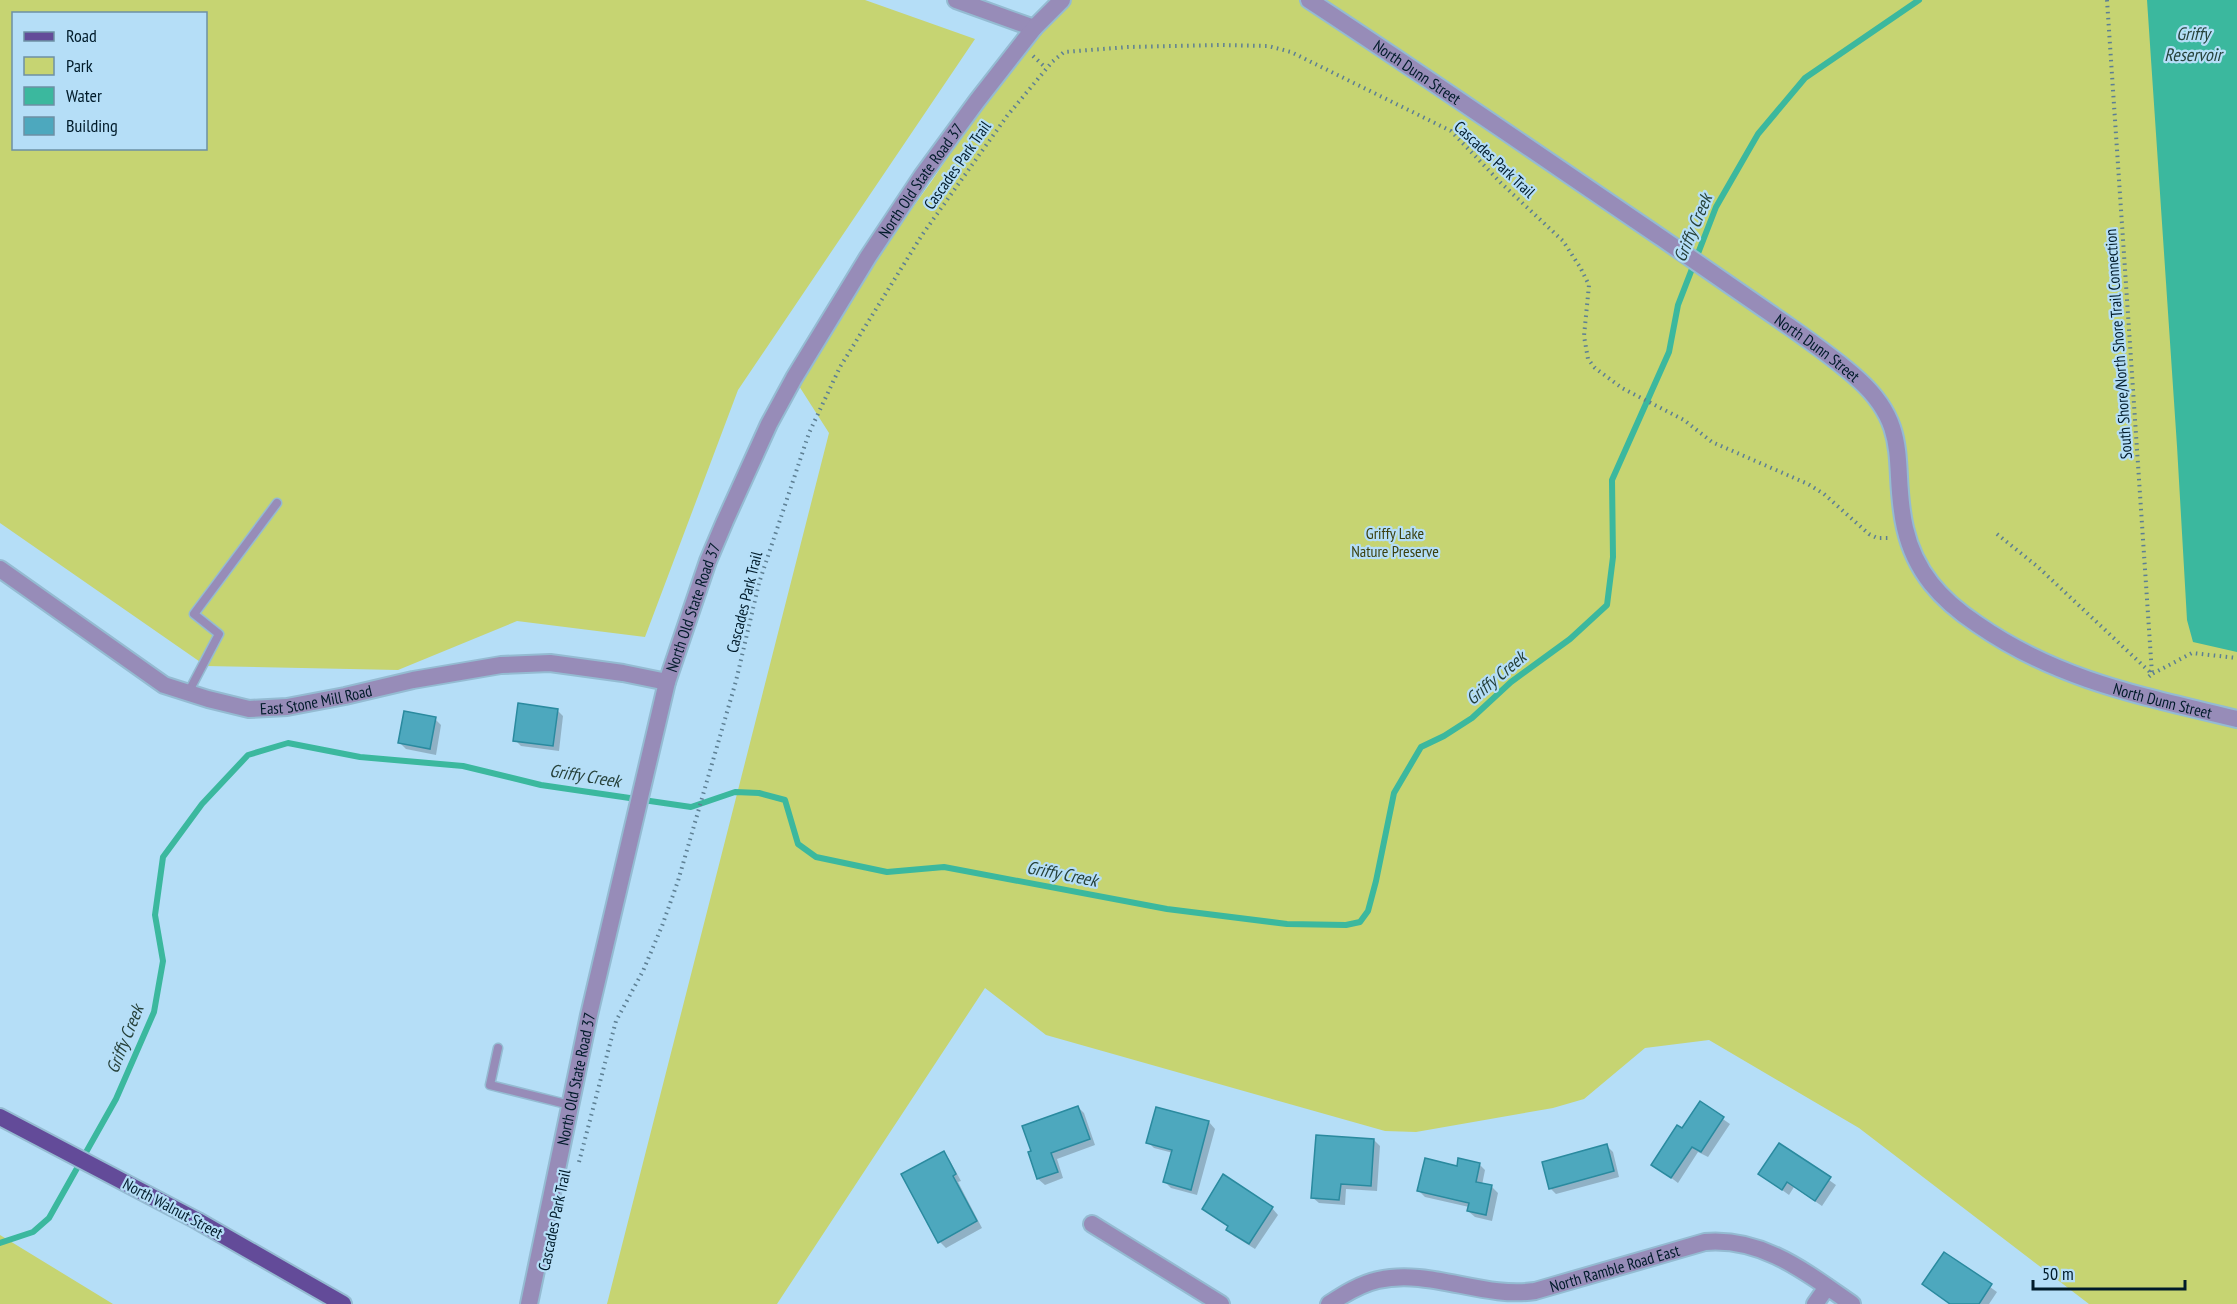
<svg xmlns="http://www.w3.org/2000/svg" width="2237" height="1304" viewBox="0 0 2237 1304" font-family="'PT Sans Narrow',sans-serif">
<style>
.green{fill:#c6d472;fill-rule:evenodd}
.water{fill:#3bb89e}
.shadow{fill:#0003}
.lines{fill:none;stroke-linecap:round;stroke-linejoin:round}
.stream{stroke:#3bb89e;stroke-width:6}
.building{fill:#4da8be;stroke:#2a8a9f;stroke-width:1.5}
.service-casing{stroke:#94bbd2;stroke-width:11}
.minor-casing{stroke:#94bbd2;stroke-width:20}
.tertiary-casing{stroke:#94bbd2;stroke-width:20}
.primary-casing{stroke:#94bbd2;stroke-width:20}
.path{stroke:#5d7f93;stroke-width:4;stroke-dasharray:1.5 4.5;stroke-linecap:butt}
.service{stroke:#978cb8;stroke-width:8}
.minor{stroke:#978cb8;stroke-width:16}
.tertiary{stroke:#978cb8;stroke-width:16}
.primary{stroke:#634b99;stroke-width:16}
.labels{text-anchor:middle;stroke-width:4.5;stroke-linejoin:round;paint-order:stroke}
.street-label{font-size:16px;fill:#001b2a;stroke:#b5def7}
.park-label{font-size:16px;fill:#3b400f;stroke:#b5def7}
.water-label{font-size:18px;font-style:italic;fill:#27423b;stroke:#b5def7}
</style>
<rect width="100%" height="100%" fill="#b5def7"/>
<path class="green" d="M0 0H865L975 39 738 390 645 637 517 621 398 670 206 666 0 523ZM14 14H206V148H14Z
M1062 0H2237V1304H2089L1859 1128 1709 1040 1645 1048 1584 1099 1553 1108 1416 1132 1385 1131 1046 1035 985 988 777 1304H607L829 433 792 375 931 182 1034 28Z
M0 1235 113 1304H0Z"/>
<path class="water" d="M2147 0H2237V652L2193 642 2187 620 2177 446Z"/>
<path class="shadow" d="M557 710 563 716 559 751 521 746 515 740Z
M435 719 441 725 436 755 406 749 400 743Z
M1700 1103 1730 1124 1708 1157 1698 1152 1678 1183 1653 1164 1682 1130Z
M1078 1107 1084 1113 1095 1145 1057 1159 1063 1178 1045 1185 1038 1179 1029 1153 1033 1152Z
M1157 1108 1209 1122 1215 1129 1197 1195 1171 1188 1165 1182 1173 1153 1154 1148 1148 1142Z
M1374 1140 1380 1146 1377 1191 1346 1189 1345 1205 1319 1203 1312 1197Z
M1779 1145 1836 1185 1822 1206 1794 1187 1789 1195 1760 1174Z
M1607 1146 1613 1152 1619 1177 1556 1194 1550 1188Z
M943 1152 949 1159 961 1181 958 1182 982 1228 946 1248 940 1242Z
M1479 1164 1485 1170 1482 1185 1492 1187 1498 1193 1492 1221 1475 1217 1468 1211 1469 1207 1425 1197 1419 1191 1458 1168Z
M1272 1208 1278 1215 1255 1249 1234 1236 1228 1229 1229 1227 1203 1209Z
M1944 1254 1997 1292 1989 1304H1950L1923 1284Z"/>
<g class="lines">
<path class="stream" d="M0 1243 33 1232 49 1218 116 1099 154 1012 163 961 155 915 163 857 202 804 248 755 288 743 360 757 463 766 541 785 691 807 735 792 759 793 785 800 798 844 816 857 887 872 944 867 1167 909 1287 924 1346 925 1360 922 1368 911 1376 881 1394 793 1421 747 1444 736 1472 718 1511 682 1570 639 1607 605 1613 557 1612 480 1669 352 1678 305 1716 207 1758 134 1805 78 1919 0"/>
</g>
<path class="building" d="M518 703 558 709 553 746 513 741Z
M404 711 436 717 430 749 398 743Z
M1700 1101 1724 1117 1701 1152 1692 1147 1671 1178 1651 1165 1677 1125 1682 1128Z
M1078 1106 1090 1139 1051 1153 1058 1172 1037 1179 1028 1152 1031 1151 1022 1126Z
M1156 1107 1209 1121 1191 1190 1163 1182 1172 1150 1146 1143Z
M1316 1135 1374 1139 1371 1186 1341 1184 1339 1200 1311 1198Z
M1779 1143 1831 1177 1815 1201 1787 1182 1782 1190 1758 1174Z
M1607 1144 1614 1171 1549 1189 1542 1162Z
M944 1151 956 1174 953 1176 977 1221 938 1243 901 1174Z
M1425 1158 1457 1166 1458 1158 1480 1163 1476 1182 1492 1185 1486 1215 1467 1211 1469 1203 1417 1191Z
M1223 1174 1273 1207 1249 1244 1226 1230 1228 1226 1202 1209Z
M1944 1252 1992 1284 1979 1304H1950L1922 1284Z"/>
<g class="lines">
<g class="service-casing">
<path id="service" d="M188 693 219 634 194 614 277 503
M498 1048 490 1085 570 1105"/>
</g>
<g class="minor-casing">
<g id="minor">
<path d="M956 0 1034 28"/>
<path id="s1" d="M0 569 164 685 208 699 249 709 287 707 345 696 413 680 501 665 550 663 623 673 667 682"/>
<path d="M1092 1224 1221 1304"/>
<path id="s2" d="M1329 1304C1344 1294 1360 1284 1378 1280 1429 1268 1484 1299 1535 1291L1705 1242C1763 1237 1807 1273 1852 1304"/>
<path d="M1815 1304 1827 1287"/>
</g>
</g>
<g class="tertiary-casing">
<g id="tertiary">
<path id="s3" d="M1309 0C1428 78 1545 159 1663 239 1702 266 1741 293 1780 320 1807 339 1835 358 1859 380 1913 429 1891 468 1905 528 1915 572 1941 600 1977 624 2059 681 2143 696 2237 719"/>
<path id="s4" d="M529 1304 589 1015 667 682 708 561 725 521 769 424 794 378 868 257 922 176 977 101 1034 28 1062 0"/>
</g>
</g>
<g class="primary-casing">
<path id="primary" d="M0 1117 198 1221 343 1304"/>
</g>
<path class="path" d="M2107 0 2152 674 2146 679
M1033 56 1046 68
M1997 534 2038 567 2152 674 2192 653 2237 658
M579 1162 616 1021 643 971 662 926 678 881 736 681 759 583 809 433 840 367 922 235 1007 116 1052 62 1064 52 1128 47 1221 45 1268 46 1291 52 1451 131 1501 183 1563 241 1580 267 1589 285 1584 336 1588 359 1595 368 1622 388 1684 420 1712 442 1808 484 1824 494 1869 534 1877 538H1889"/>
<use href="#service" class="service"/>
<use href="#minor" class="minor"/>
<use href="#tertiary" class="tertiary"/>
<use href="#primary" class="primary"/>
</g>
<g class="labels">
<g class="street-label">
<text dy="6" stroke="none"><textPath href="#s3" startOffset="130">North Dunn Street</textPath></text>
<text transform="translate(1495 159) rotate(43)" y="6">Cascades Park Trail</text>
<text transform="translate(957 165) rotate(-55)" y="6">Cascades Park Trail</text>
<text dy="6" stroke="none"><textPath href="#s4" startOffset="1202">North Old State Road 37</textPath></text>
<text transform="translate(2118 344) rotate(-94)" y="6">South Shore/North Shore Trail Connection</text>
<text dy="6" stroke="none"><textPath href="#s3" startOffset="616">North Dunn Street</textPath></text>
<text transform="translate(744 602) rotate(-76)" y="6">Cascades Park Trail</text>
<text dy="6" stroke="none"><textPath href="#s4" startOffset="716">North Old State Road 37</textPath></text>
<text dy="6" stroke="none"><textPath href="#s1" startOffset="357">East Stone Mill Road</textPath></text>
<text dy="6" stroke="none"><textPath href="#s3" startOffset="1154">North Dunn Street</textPath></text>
<text dy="6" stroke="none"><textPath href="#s4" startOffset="230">North Old State Road 37</textPath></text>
<text transform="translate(173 1208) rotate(28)" y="6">North Walnut Street</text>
<text transform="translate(554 1220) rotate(-78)" y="6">Cascades Park Trail</text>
<text dy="6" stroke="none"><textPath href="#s2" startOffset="296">North Ramble Road East</textPath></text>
</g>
<g class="park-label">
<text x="1395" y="539">Griffy Lake<tspan x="1395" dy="18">Nature Preserve</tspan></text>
</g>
<g class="water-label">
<text x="2193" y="40">Griffy<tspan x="2193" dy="21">Reservoir</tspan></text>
<text transform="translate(1693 228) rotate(-67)" y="6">Griffy Creek</text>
<text transform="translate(1496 678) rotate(-40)" y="6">Griffy Creek</text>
<text transform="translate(585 776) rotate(9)" y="6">Griffy Creek</text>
<text transform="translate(1062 874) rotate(11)" y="6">Griffy Creek</text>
<text transform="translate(125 1039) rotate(-68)" y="6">Griffy Creek</text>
</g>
</g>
<rect x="12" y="12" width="195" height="138" fill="#b5def7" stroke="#6d90a5" stroke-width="1.5"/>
<rect x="24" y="32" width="30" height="9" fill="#634b99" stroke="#6d90a5" stroke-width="1.5"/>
<text x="66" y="42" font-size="18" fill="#001b2a">Road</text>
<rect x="24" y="57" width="30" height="18" fill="#c6d472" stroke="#6d90a5" stroke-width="1.5"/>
<text x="66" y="72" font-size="18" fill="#001b2a">Park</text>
<rect x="24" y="87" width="30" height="18" fill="#3bb89e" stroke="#6d90a5" stroke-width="1.5"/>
<text x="66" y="102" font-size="18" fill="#001b2a">Water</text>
<rect x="24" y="117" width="30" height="18" fill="#4da8be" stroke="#6d90a5" stroke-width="1.5"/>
<text x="66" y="132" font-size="18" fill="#001b2a">Building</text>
<path d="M2033 1280v9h152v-9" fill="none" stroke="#001b2a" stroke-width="3"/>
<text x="2042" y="1280" font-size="18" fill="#001b2a" stroke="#b5def7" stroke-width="4.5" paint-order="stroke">50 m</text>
</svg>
